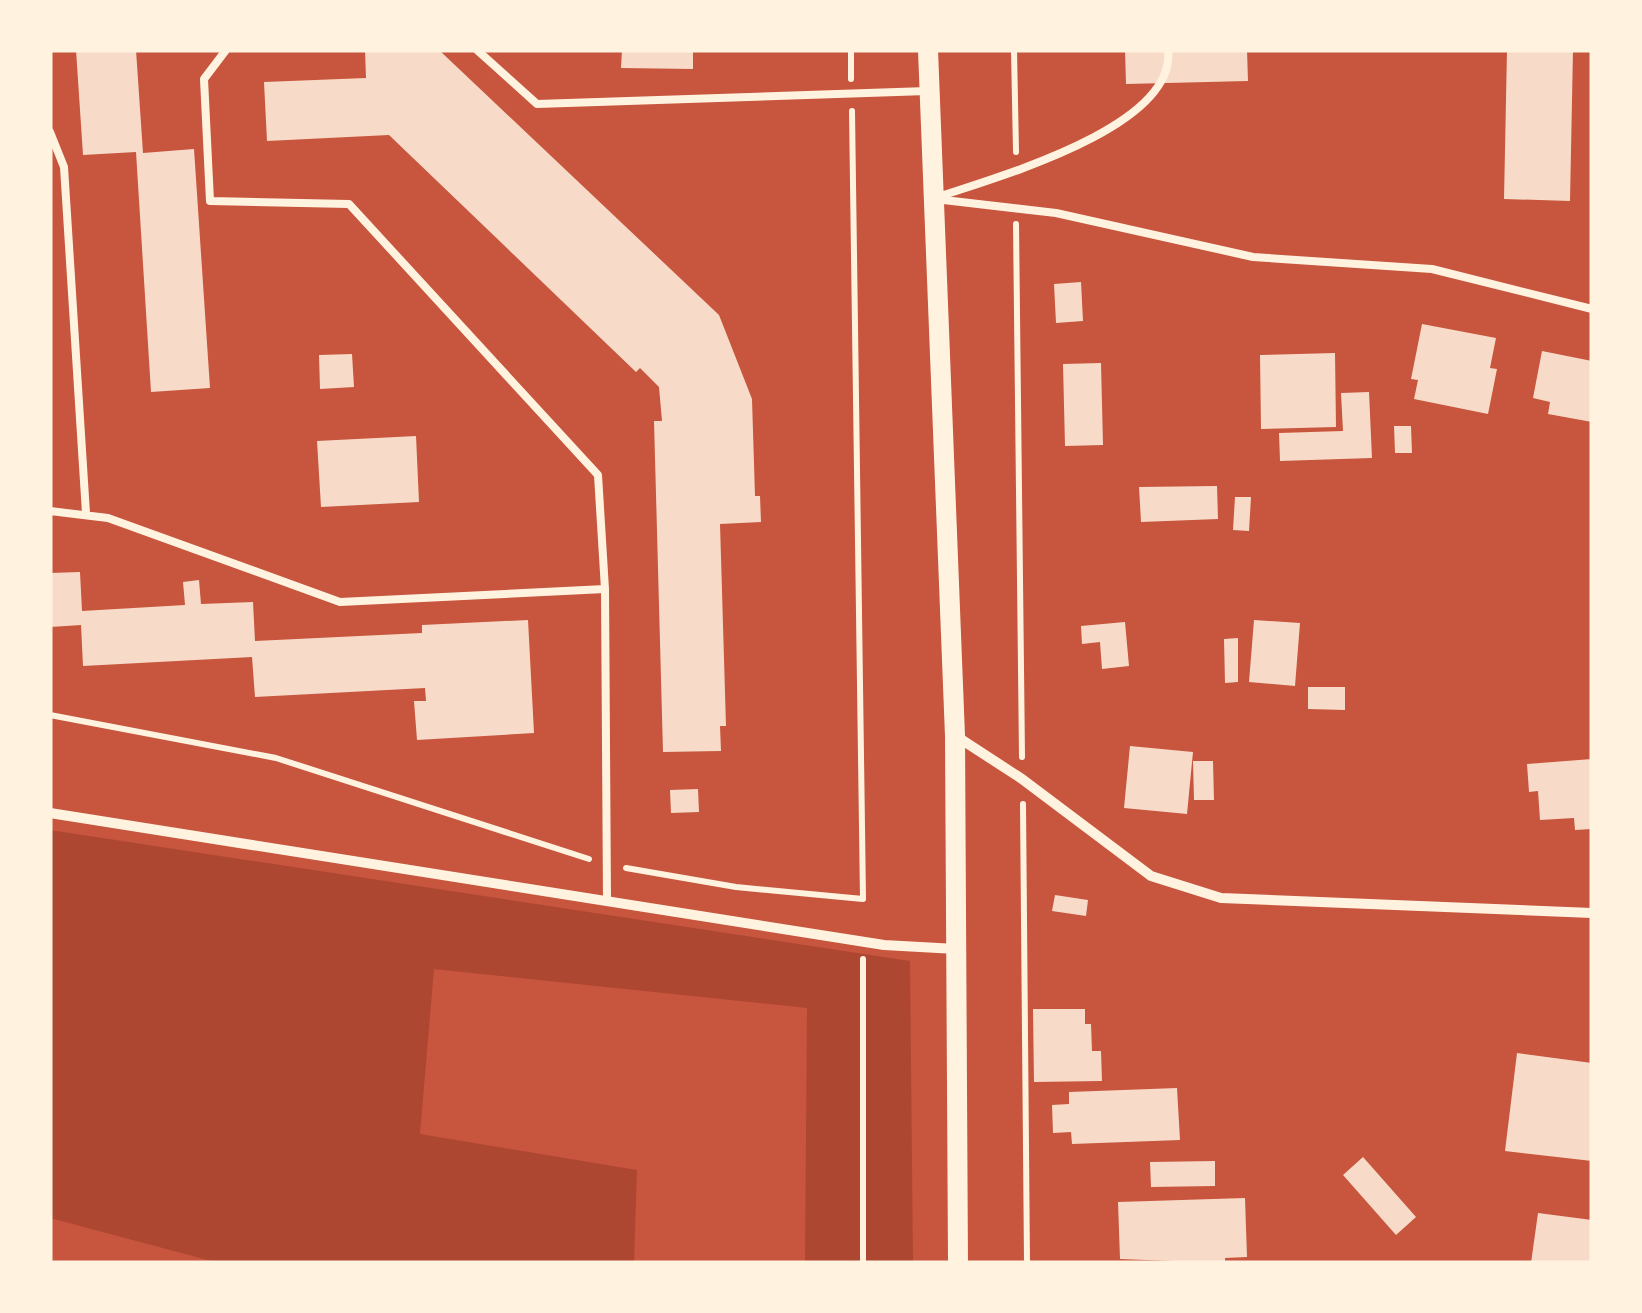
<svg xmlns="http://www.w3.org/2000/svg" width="1642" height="1313" viewBox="0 0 1642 1313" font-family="'PT Sans',sans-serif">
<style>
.green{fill:#ae4732}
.building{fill:#f7dbc8}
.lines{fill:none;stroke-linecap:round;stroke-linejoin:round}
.path{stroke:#fff3e0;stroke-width:6}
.service{stroke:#fff3e0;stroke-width:8}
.minor{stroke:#fff3e0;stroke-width:10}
.secondary{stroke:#fff3e0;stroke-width:20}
</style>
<rect width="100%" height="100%" fill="#c8553d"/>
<path class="green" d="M50 830 910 961 913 1263H805L807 1008 434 969 420 1134 637 1170 634 1263H219L50 1218Z"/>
<path class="building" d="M76 50H136L143 153 194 149 210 388 151 392 136 152 83 155Z
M365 50H439L719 315 752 399 755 496H760L761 522 720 524 726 726H720L721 751 663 752 654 421H662L659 387 640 368 636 372 389 135 267 141 264 82 366 78Z
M622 50H693V69L621 68Z
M1125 50H1247L1248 81 1126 84Z
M1507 50H1573L1570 201 1504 199Z
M1081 282 1083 321 1056 323 1054 284Z
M1422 324 1496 338 1490 368 1497 369 1488 414 1414 399 1418 380 1411 379Z
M1542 351 1592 361V422L1548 414 1550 402 1533 398Z
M1335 353 1336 427 1261 429 1260 355Z
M352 354 354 387 320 389 319 355Z
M1101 363 1103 445 1065 446 1063 364Z
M1369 392 1372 458 1280 461 1279 433 1343 431 1341 393Z
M1394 426H1411L1412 453H1395Z
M416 436 419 502 321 507 317 441Z
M1217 486 1218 519 1141 522 1139 487Z
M1235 497H1251L1249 531 1233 530Z
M80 572 82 611 185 605 183 582 199 580 201 604 253 602 255 641 422 633V625L528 620 534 733 417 740 414 701H426L425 688 255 697 252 657 83 666 81 625 50 627V573Z
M1254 620 1300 623 1295 686 1249 682Z
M1125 622 1129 666 1102 669 1100 642 1082 644 1081 626Z
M1238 638V682L1225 683 1224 639Z
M1308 687H1345V710L1308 709Z
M1130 746 1193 752 1187 814 1124 808Z
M1592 759V829L1575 830 1574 818 1540 820 1538 791 1529 792 1527 764Z
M1193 761H1213L1214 800H1194Z
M698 789 699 812 671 813 670 790Z
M1055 895 1088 900 1086 916 1052 911Z
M1033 1009H1085V1024H1091L1092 1051H1101L1102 1081 1034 1082Z
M1517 1053 1592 1063V1161L1505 1151Z
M1177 1088 1180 1140 1072 1144 1071 1132 1053 1133 1052 1105 1069 1104V1092Z
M1363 1157 1416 1217 1396 1235 1343 1175Z
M1215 1161V1186L1151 1187 1150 1162Z
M1245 1198 1247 1257 1225 1258V1263L1120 1259 1118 1202Z
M1538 1213 1592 1220V1263H1531Z"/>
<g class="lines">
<path class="path" d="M851 50V79
M1014 50 1016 152
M1016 224 1022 757
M50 715 276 758 589 859
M1023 804 1027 1263
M626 868 736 887 863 899 852 111
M863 959V1263"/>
<path class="service" d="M226 50 204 79 210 201 349 204 598 475 605 589 607 900
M477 50 537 104 927 91
M50 132 64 167 86 513
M935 198C993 178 1177 128 1168 50
M935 199 1056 213 1253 257 1432 269 1592 309
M50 511 108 518 340 602 605 589"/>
<path class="minor" d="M956 736 1022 779 1151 876 1221 898 1592 913
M50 813 884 945 956 949"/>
<path class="secondary" d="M928 50 955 736 958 1263"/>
</g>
<rect width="1642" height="1313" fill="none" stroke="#fff3e0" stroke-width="105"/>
</svg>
